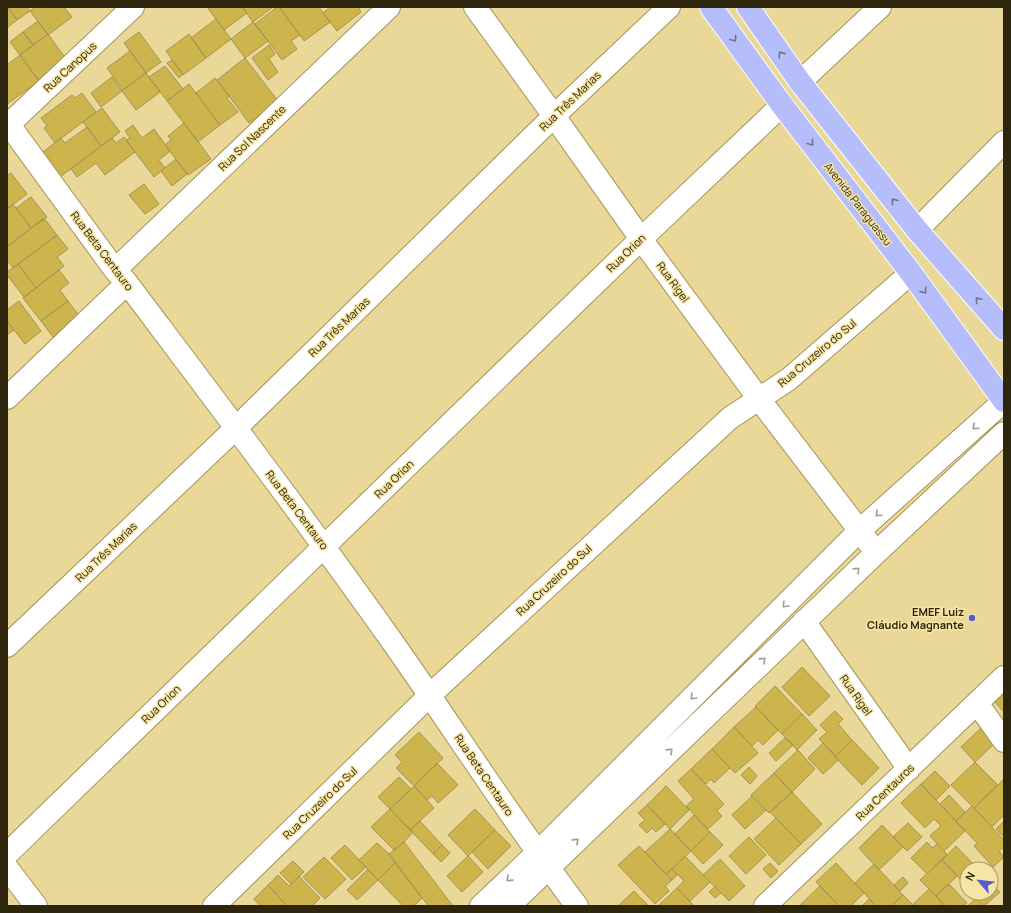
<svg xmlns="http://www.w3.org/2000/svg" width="1011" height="913" viewBox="0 0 1011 913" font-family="Manrope,sans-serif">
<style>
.building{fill:#ceb44d;stroke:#a39355}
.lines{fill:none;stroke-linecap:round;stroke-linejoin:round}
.minor-casing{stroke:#a59557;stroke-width:24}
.major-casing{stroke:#fff;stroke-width:24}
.minor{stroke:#fff;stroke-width:22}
.major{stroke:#b5befa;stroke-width:22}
.oneway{stroke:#717283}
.oneway2{stroke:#a09d92}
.poi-dot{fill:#545cd3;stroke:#f6e5a4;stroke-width:1.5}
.labels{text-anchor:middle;stroke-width:3;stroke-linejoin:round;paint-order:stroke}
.street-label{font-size:11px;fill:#2d260c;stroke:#f6e5a4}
.poi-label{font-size:11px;font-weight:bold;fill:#2d260c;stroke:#f6e5a4;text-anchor:end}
</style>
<rect width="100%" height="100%" fill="#e9d898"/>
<path class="building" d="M7 7 17 20 7 28Z
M8 7H27L30 11 17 20Z
M35 7H64L72 17 48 35 30 11Z
M207 7H242L247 13 224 30Z
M242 7H273L253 22Z
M277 7H279L300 35 291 41 297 49 282 60 255 24Z
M279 7H319L330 22 304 41Z
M330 7H358L361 12 337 31 323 13Z
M216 19 231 39 206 58 191 38Z
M38 21 48 34 33 45 23 32Z
M253 22 268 41 245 58 231 39Z
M23 32 33 45 20 55 10 42Z
M139 32 161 62 146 73 124 43Z
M48 34 66 59 39 81 20 55Z
M189 34 206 58 183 75 166 51Z
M269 45 275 54 269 59 278 72 268 80 252 58Z
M130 51 146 73 123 90 107 68Z
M20 55 39 81 7 104V65Z
M245 58 278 101 249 123 217 80Z
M172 60 183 74 179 78 167 63Z
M165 66 183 89 167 101 149 77Z
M146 73 160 92 136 110 122 91Z
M112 77 122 91 101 107 91 93Z
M215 78 229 96 227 98 238 112 220 125 196 93Z
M189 84 220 125 198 142 167 101Z
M82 93 96 112 55 143 44 128 47 126 41 118 72 95 75 98Z
M102 108 120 132 101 146 83 122Z
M184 123 211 159 188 175 165 145 171 140 168 136Z
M133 125 142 138 154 129 170 151 159 160 165 168 154 177 126 140 130 138 125 131Z
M87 127 101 146 60 177 42 153 61 138 65 143Z
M124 137 135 152 105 175 96 163 77 177 71 169 112 138 116 143Z
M176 159 187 174 172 186 161 171Z
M11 173 27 194 7 209V176Z
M144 184 159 204 145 214 129 195Z
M31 197 47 217 31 228 16 208Z
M13 204 31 228 7 247V209Z
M44 218 57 235 13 268 7 260V247Z
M57 235 68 249 57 257 64 266 36 288 18 264Z
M18 264 36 288 24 297 7 275V272Z
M59 270 69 283 60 290 68 301 41 321 23 298Z
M19 301 41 331 25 344 7 321V310Z
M68 301 80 317 53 337 41 321Z
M7 321 14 330 7 335Z
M802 667 830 696 809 716 782 687Z
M775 686 802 714 782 734 755 706Z
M1004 693V712L995 702Z
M756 707 778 730 763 745 758 740 752 746 734 727Z
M835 711 843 719 838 724 852 740 836 756 819 739 827 732 820 725Z
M802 714 817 730 797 750 782 734Z
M734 727 758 753 735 773 712 749Z
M981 728 995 743 975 762 961 747Z
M419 732 443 758 414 786 396 768 402 762 395 755Z
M785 738 793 745 776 761 769 753Z
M852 740 879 768 862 785 835 757Z
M823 743 838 760 823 774 808 758Z
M712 749 730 768 714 783 711 779 706 784 691 769Z
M798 750 815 769 792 792 774 773Z
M975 762 998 785 974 808 951 785Z
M437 763 458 785 438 803 432 796 427 800 414 786Z
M749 767 757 776 750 784 741 775Z
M691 769 724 804 717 811 722 816 708 829 686 806 694 799 678 781Z
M935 771 950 786 936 800 921 784Z
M774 773 792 792 769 813 751 795Z
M399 777 411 789 390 809 378 797Z
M1004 779V815L992 827 974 808Z
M921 784 965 831 944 851 930 836 941 826 934 819 925 828 901 803Z
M414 786 434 808 410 830 390 809Z
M666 786 689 810 670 829 647 805Z
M792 792 822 824 801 844 770 812Z
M949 795 965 812 956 821 940 804Z
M752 796 766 810 745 829 732 815Z
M647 805 665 824 656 832 652 828 647 833 639 825 645 820 638 813Z
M972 806 1004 840V847L999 851 1004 857 993 867 974 846 977 843 956 821Z
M390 809 413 832 404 842 394 850 371 827Z
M475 809 495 830 468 856 448 835Z
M694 815 710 832 691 851 675 834Z
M776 818 801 844 779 865 754 839Z
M420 821 442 845 433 854 410 830Z
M1004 821V837L996 829Z
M908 823 922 837 907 851 893 837Z
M882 825 903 847 879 870 859 848Z
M670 829 691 851 666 874 645 852Z
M495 830 511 846 488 869 472 852Z
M710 832 723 845 703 864 691 851Z
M749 837 766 855 746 874 729 856Z
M404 842 453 906H428L427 904 389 854Z
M927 842 932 848 937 844 947 854 927 874 911 858Z
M377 843 389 854 395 863 378 880 359 860Z
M345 845 366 867 352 880 331 858Z
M442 845 450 853 441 862 433 854Z
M639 846 672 880 665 886 669 891 655 904 618 865Z
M956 846 974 865 971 869H967V872L960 879 942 860Z
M468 856 483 872 462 892 447 876Z
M685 856 710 882 690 901 677 888 684 881 672 869Z
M324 857 346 879 325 899 303 877Z
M720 859 745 886 729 901 703 875Z
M942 860 957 876 936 896 920 880Z
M293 861 304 872 291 884 280 873Z
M395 863 422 898 414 906H403L378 880Z
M770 863 778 871 771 878 763 869Z
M836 863 864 893 851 906H839L816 882Z
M874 864 903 895 891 906H876L855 883Z
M368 869 378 880 357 900 347 890Z
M672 869 677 875 672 880 666 874Z
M278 875 289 886 299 876 320 898 312 906H287L268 885Z
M903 877 908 883 900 891 894 885Z
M991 883 1000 892 984 906 971 893H991Z
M949 884 967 903 963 906H945L936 896Z
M268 885 287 906H260L254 899Z
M820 886 839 906H801L800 905Z
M715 887 721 893 715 898 709 892Z
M677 888 694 906H658Z
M929 889 936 896 945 906H914L912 905Z
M634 891 649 906H618Z
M903 895 914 906H891Z
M976 898 984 906H968Z
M869 899 876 906H862Z"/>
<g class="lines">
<g class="minor-casing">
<path id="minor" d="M475 7 554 116 641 239 759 399 869 543
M800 82 880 7
M7 122 115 270 127 283C215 400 304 517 389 637 452 726 511 819 577 906
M7 126 133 7
M917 230 1004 142
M115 270 389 7
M7 398 127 283
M804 621 909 769
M7 646 236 428 554 116 669 7
M977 703 1004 741
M7 854 641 239 782 105
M7 868 36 906
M214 906 430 695 730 418 789 379 911 273
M481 906 537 853 859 531 1004 401
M509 906 877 552 1004 433
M765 906 1004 677"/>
</g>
<g class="major-casing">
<path id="major" d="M711 7 782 105 911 273 1004 401
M748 7 800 82 917 230 1004 329"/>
</g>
<use href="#minor" class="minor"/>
<use href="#major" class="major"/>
</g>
<defs><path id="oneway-chevron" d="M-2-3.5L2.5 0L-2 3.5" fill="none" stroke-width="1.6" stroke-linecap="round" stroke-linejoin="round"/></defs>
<g class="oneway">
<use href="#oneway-chevron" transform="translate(734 39) rotate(54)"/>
<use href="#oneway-chevron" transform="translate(781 54) rotate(-125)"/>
<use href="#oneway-chevron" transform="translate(811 143) rotate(52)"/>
<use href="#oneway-chevron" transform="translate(894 201) rotate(-128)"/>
<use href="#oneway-chevron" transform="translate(924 291) rotate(54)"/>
<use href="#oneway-chevron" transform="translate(978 300) rotate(-131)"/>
</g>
<g class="oneway2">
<use href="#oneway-chevron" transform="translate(975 427) rotate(138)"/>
<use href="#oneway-chevron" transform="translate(878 514) rotate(138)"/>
<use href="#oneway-chevron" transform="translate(857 570) rotate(-44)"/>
<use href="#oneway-chevron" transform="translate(785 605) rotate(135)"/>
<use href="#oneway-chevron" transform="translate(763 660) rotate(-44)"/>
<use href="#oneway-chevron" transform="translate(693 697) rotate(135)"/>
<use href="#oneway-chevron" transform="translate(670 751) rotate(-44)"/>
<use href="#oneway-chevron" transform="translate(576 841) rotate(-44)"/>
<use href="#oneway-chevron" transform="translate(509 879) rotate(136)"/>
</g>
<circle class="poi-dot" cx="972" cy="618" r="4"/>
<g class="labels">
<g class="street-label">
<text transform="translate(70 67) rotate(-43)" y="4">Rua Canopus</text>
<text transform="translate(570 101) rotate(-44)" y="4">Rua Três Marias</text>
<text transform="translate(252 138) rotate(-44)" y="4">Rua Sol Nascente</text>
<text transform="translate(858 204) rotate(52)" y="4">Avenida Paraguassu</text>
<text transform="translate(102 251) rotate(53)" y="4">Rua Beta Centauro</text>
<text transform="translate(626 253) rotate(-44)" y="4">Rua Orion</text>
<text transform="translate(673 282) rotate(54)" y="4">Rua Rigel</text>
<text transform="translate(339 327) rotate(-44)" y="4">Rua Três Marias</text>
<text transform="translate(817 353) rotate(-40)" y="4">Rua Cruzeiro do Sul</text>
<text transform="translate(394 479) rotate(-44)" y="4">Rua Orion</text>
<text transform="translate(297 510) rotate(53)" y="4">Rua Beta Centauro</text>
<text transform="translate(106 552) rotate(-44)" y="4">Rua Três Marias</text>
<text transform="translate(554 580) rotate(-43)" y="4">Rua Cruzeiro do Sul</text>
<text transform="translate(856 695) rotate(55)" y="4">Rua Rigel</text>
<text transform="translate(161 704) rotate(-44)" y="4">Rua Orion</text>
<text transform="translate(484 775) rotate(56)" y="4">Rua Beta Centauro</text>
<text transform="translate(885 792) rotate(-44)" y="4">Rua Centauros</text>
<text transform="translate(320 803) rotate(-44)" y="4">Rua Cruzeiro do Sul</text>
</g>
<g class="poi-label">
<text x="964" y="616">EMEF Luiz<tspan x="964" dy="13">Cláudio Magnante</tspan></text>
</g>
</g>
<rect width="1011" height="913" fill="none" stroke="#2d260c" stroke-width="16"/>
<g transform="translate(979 881) rotate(298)"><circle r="19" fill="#f6e5a4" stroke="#a69967"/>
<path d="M0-3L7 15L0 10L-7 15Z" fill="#545cd3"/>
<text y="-6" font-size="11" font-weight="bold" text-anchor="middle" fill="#2d260c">N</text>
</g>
</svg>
